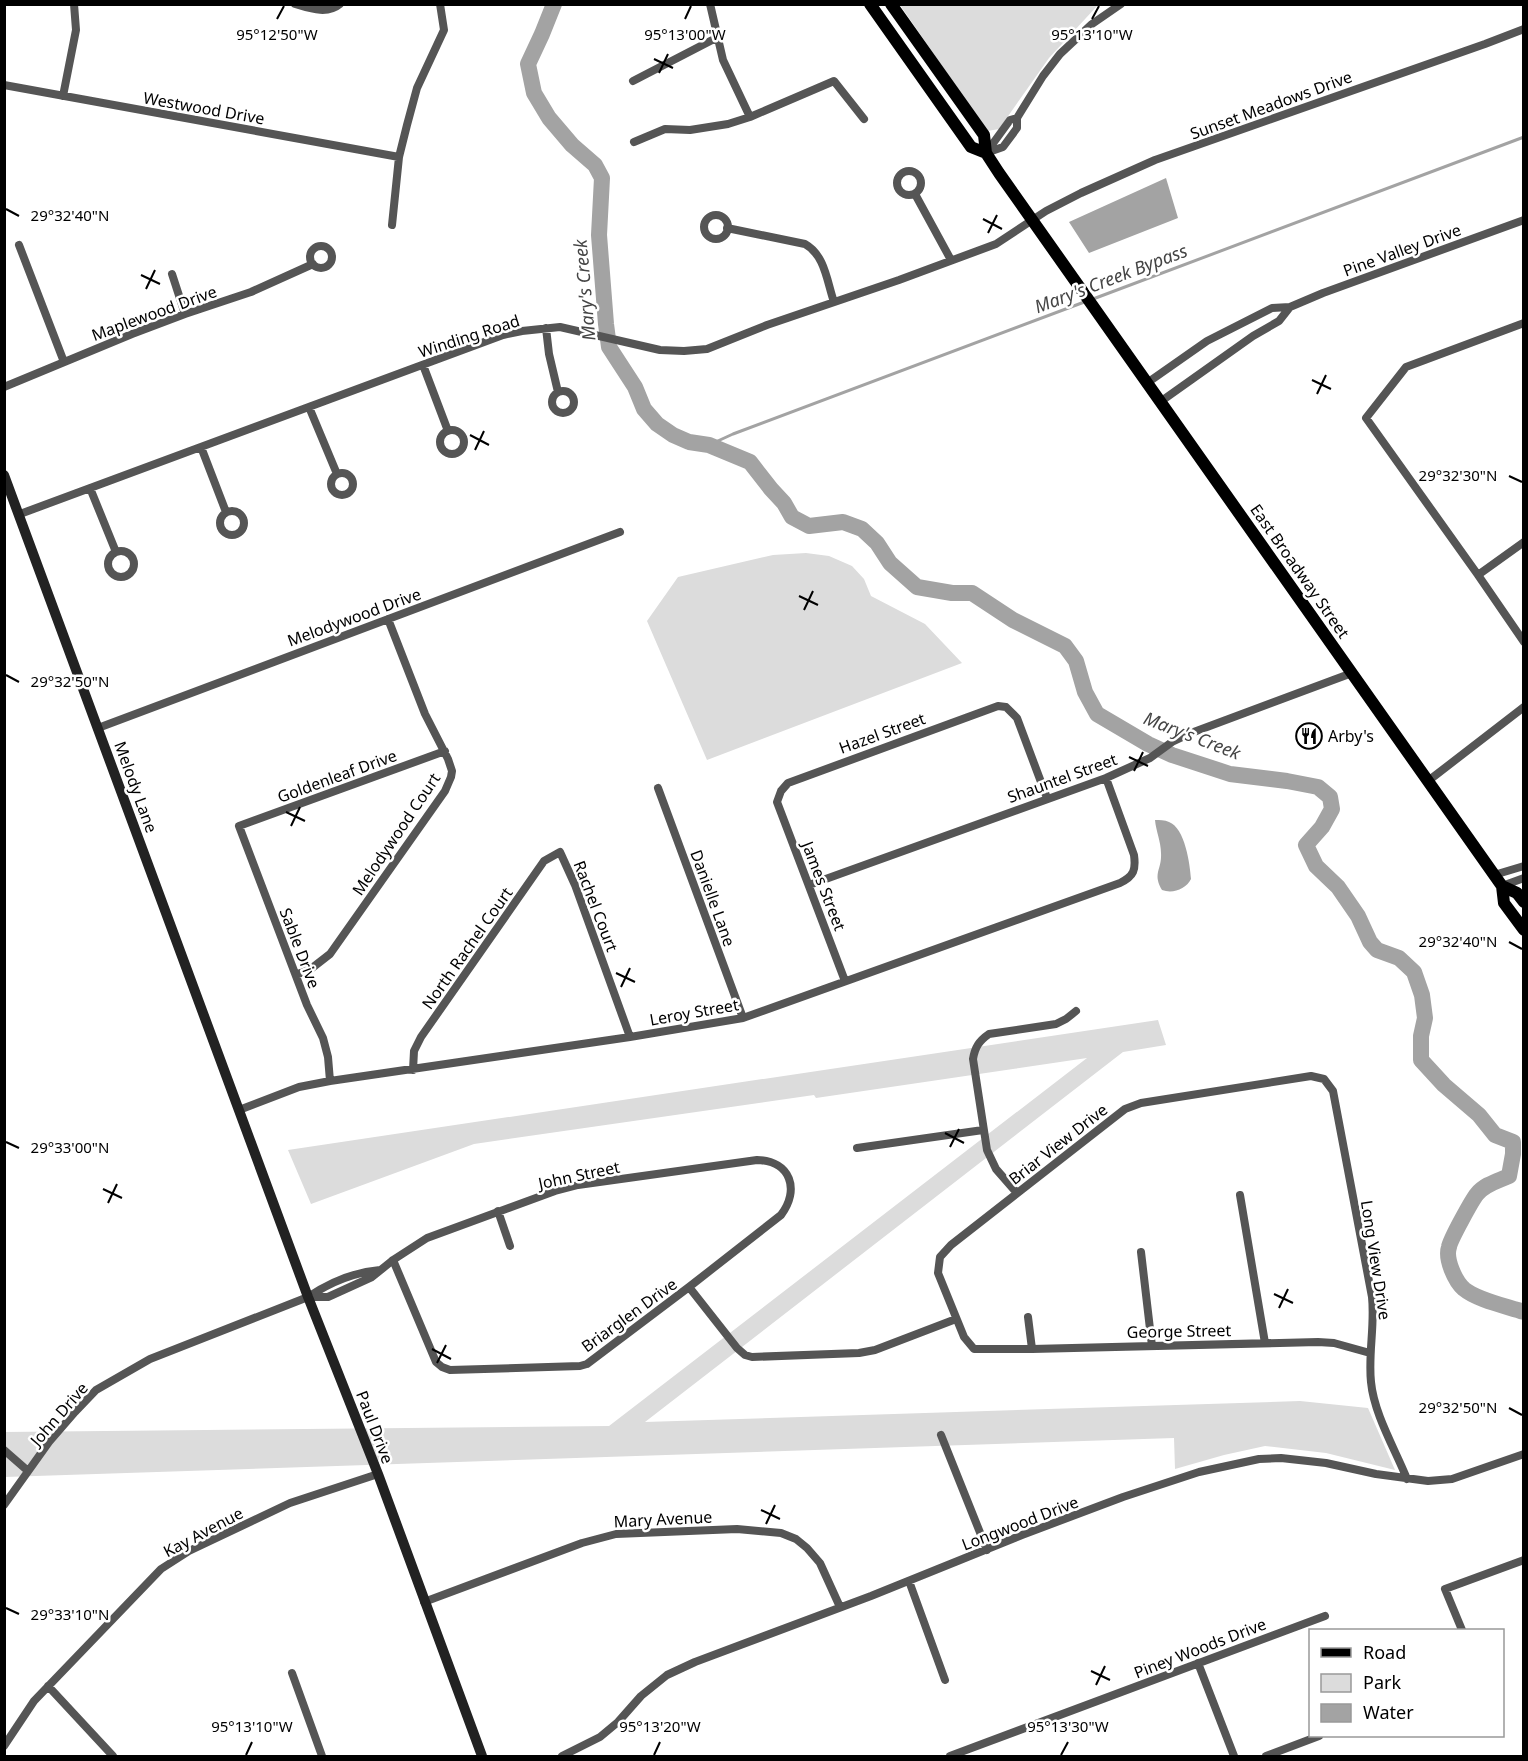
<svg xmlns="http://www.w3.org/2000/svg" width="1528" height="1761" viewBox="0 0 1528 1761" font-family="'Noto Sans',sans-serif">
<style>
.green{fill:#dcdcdc}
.water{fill:#a3a3a3}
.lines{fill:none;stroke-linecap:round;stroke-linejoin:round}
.stream{stroke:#a3a3a3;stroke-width:3}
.river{stroke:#a3a3a3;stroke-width:16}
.street{stroke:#555;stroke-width:8}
.secondary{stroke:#222;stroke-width:10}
.primary{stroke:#000;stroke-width:12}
.ticks{fill:none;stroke:#000;stroke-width:2}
.labels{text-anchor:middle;stroke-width:5;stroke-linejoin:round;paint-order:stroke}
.street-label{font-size:16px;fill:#000;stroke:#fff}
.poi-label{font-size:16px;fill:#000;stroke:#fff;text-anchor:start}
.water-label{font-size:18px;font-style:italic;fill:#444;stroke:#fff}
.ticks-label{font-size:15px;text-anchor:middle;fill:#000;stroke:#fff;stroke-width:5;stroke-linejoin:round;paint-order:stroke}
</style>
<rect width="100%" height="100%" fill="#fff"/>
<path class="green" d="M900 5H1098L1049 58 999 129 987 131Z
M806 553 829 556 852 566 864 579 871 596 925 624 962 663 707 760 647 621 678 577 773 555Z
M1158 1020 1166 1045 1123 1052 645 1422 1300 1401 1368 1408 1395 1470 1326 1453 1265 1446 1224 1455 1175 1469 1174 1438 5 1477 4 1432 609 1426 1087 1058 816 1098 814 1095 474 1144 311 1204 288 1150Z"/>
<path class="water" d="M1166 178 1178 218 1089 253 1069 222Z
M1155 820C1159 820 1165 820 1169 822 1185 828 1190 864 1191 879 1186 889 1173 894 1162 890 1152 873 1162 870 1161 853 1161 842 1156 831 1155 820Z"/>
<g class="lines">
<path class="stream" d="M1093 299 1524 137
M709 445 733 434 1087 301"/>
<path class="river" d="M554 4 542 34 528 64 534 93 549 118 572 145 595 165 602 178 599 235 606 324 609 347 635 387 644 409 657 424 673 435 689 442 709 445 750 462 771 489 784 503 792 517 809 526 843 522 862 529 877 543 890 563 917 587 952 593H972L1013 620 1065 646 1076 661 1085 692 1097 714 1148 744 1172 755 1230 774 1287 781 1318 787 1330 797 1332 809 1322 827 1306 845 1316 866 1338 887 1358 916 1370 942 1377 950 1399 958 1414 972 1422 995 1425 1018 1421 1036V1060L1444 1085 1479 1115 1495 1135 1513 1142V1154L1509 1176C1498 1181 1485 1184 1477 1194 1472 1200 1450 1240 1449 1247 1445 1259 1455 1281 1464 1289 1477 1300 1506 1306 1524 1312"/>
<path class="street" d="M295 4C309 8 327 15 340 4
M710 4 723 60 750 117
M633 81 718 37
M4 85 399 157
M63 96 76 30 74 4
M634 142 665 129 690 130 728 124 750 117 834 81 864 119
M986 153 1003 147 1017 128V118L1043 76 1060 54 1092 24 1121 4
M986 153 1010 120 1017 118
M897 183a12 12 0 1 1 24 0a12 12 0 1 1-24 0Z
M915 194 951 260
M704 227a12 12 0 1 1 24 0a12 12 0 1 1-24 0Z
M392 225 399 157 407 125 417 88 444 30 440 4
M727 228 805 244C825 255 827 282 834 302
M19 245 64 362
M310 257a11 11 0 1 1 22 0a11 11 0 1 1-22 0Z
M172 274 185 314
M1524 323 1406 367 1366 418 1478 575 1524 542
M546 328 549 354 558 392
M423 365 448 431
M1147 383 1207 341 1272 308 1290 307 1323 293 1524 220
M4 387 132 334 185 314 251 292 313 264
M552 402a11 11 0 1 1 22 0a11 11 0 1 1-22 0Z
M1160 402 1253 336 1279 321 1290 307
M309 407 337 474
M440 442a12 12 0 1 1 24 0a12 12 0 1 1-24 0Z
M201 447 226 512
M331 484a11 11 0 1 1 22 0a11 11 0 1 1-22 0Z
M90 488 116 552
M220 523a12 12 0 1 1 24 0a12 12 0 1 1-24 0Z
M20 514 503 335 522 331 560 327 660 350 684 351 707 349 767 325 899 280 996 244 1046 211 1081 193 1155 160 1485 44 1524 29
M108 564a13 13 0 1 1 26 0a13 13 0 1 1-26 0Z
M1478 575 1524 642
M98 728 620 532
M1428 781 1524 707
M658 788 743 1018
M1494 875 1524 866
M809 885 1106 778 1150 758 1172 742 1191 733 1352 673
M1502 886 1524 878
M296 975 312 968 330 954 445 791 451 777 452 771 448 759 425 714 388 619
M845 981 777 802 781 791 788 783 998 706 1006 707 1017 718 1047 798
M413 1070 414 1051 421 1037 544 861 560 852 575 885 630 1037
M330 1081 328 1057 323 1038 307 1005 239 826 445 751
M239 1110 299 1087 330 1081 630 1037 743 1018 1120 883C1134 876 1136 870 1134 855L1106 778
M857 1148 983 1130
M1017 1193 996 1169 987 1150 973 1059C975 1047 979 1041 989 1034L1056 1024 1066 1019 1076 1011
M1240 1195 1265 1343
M498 1211 510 1246
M1141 1252 1152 1346
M689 1287 737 1348 745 1355 752 1357 859 1353 875 1350 956 1319
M308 1297H328L372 1277 393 1260 427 1238 555 1191 578 1185 757 1160C791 1161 800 1190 781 1215L689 1287 587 1364 580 1366 450 1370 442 1367 436 1362 393 1260
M1028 1317 1032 1349
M1370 1353 1334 1343 1318 1342 1032 1349H974L964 1337 938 1273 940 1257 951 1245 1125 1109 1141 1103 1311 1076 1324 1079 1333 1091 1372 1297C1375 1326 1368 1354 1371 1382 1374 1414 1395 1449 1407 1479
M941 1435 987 1550
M4 1450 28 1471
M4 1505 49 1442 75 1412 96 1390 150 1359 308 1297C329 1283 355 1272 380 1270
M909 1581 945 1680
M424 1602 582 1543 616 1534 737 1529 781 1533 796 1539 807 1548 820 1563 840 1607
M1462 1630 1445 1589 1524 1560
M1198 1663 1234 1756
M292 1673 322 1756
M48 1686 113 1756
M4 1746 34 1701 161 1569 189 1551 290 1503 378 1474
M562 1756 600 1737 618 1722 641 1696 667 1675 695 1662 871 1596 1022 1535 1123 1497 1199 1472 1259 1459 1281 1458 1326 1463 1376 1474 1428 1481 1452 1479 1524 1454
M950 1756 1325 1616
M1266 1756 1319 1736"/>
<path class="secondary" d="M4 475 308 1297 378 1474 482 1756"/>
<path class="primary" d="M870 4 971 147 986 153
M891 4 984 135 986 153 999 173 1502 886 1504 903 1524 930
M1502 886 1517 893 1524 902"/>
</g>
<path class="ticks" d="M277 19 284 6M685 19 691 6M1092 19 1099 6M654 59 673 68M659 73 668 54M6 209 19 216M983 219 1002 229M988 233 997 215M141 275 160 284M146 289 155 270M1312 380 1331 389M1317 394 1326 375M470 435 489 445M475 450 484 431M1509 476 1522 482M799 596 818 605M804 610 813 591M6 675 19 682M1129 757 1148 766M1134 771 1143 752M286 812 305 821M291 826 300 807M1509 942 1522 949M616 973 635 982M621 987 630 968M945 1133 964 1143M6 1142 19 1148M950 1147 959 1129M103 1189 122 1198M108 1203 117 1184M1274 1294 1293 1303M1279 1308 1288 1289M432 1349 451 1359M437 1363 446 1345M1509 1408 1522 1415M761 1510 780 1519M766 1524 775 1505M6 1608 19 1614M1091 1671 1110 1680M1096 1685 1105 1666M246 1755 252 1742M654 1755 660 1742M1061 1755 1068 1742"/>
<defs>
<g id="restaurant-ring" transform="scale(1.35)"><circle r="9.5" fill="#fff" stroke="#000" stroke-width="1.5"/><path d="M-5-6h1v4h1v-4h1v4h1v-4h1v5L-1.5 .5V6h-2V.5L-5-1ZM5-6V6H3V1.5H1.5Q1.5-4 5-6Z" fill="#000"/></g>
</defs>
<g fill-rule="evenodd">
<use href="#restaurant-ring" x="1309" y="736"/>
</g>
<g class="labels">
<g class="street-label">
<text transform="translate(1271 105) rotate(-20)" y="6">Sunset Meadows Drive</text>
<text transform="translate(204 108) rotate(10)" y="6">Westwood Drive</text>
<text transform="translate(1402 250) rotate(-20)" y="6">Pine Valley Drive</text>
<text transform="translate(154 313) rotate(-20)" y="6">Maplewood Drive</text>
<text transform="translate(469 336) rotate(-18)" y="6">Winding Road</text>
<text transform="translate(1300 571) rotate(55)" y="6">East Broadway Street</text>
<text transform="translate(354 617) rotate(-20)" y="6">Melodywood Drive</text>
<text transform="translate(882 733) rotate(-20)" y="6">Hazel Street</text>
<text transform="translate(337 776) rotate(-20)" y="6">Goldenleaf Drive</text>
<text transform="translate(1062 778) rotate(-20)" y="6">Shauntel Street</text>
<text transform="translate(136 787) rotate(70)" y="6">Melody Lane</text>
<text transform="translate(396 834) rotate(-56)" y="6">Melodywood Court</text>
<text transform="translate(824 886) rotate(69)" y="6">James Street</text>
<text transform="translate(713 898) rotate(70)" y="6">Danielle Lane</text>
<text transform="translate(596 906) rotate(69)" y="6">Rachel Court</text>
<text transform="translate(300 948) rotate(69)" y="6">Sable Drive</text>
<text transform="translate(467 948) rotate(-55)" y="6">North Rachel Court</text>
<text transform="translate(694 1012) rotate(-10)" y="6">Leroy Street</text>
<text transform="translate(1058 1144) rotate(-38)" y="6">Briar View Drive</text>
<text transform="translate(579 1175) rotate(-12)" y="6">John Street</text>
<text transform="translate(1376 1260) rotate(81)" y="6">Long View Drive</text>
<text transform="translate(629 1315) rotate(-36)" y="6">Briarglen Drive</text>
<text transform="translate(1179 1331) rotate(-1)" y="6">George Street</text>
<text transform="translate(59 1414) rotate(-49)" y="6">John Drive</text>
<text transform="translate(375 1427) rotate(69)" y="6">Paul Drive</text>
<text transform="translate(663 1519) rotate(-3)" y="6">Mary Avenue</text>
<text transform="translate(1020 1523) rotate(-21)" y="6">Longwood Drive</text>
<text transform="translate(203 1532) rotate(-28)" y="6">Kay Avenue</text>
<text transform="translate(1200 1648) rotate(-21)" y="6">Piney Woods Drive</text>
</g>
<g class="poi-label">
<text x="1328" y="742">Arby's</text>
</g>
<g class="water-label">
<text transform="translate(1111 279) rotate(-21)" y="6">Mary's Creek Bypass</text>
<text transform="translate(585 290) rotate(-95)" y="6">Mary's Creek</text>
<text transform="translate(1192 736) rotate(21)" y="6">Mary's Creek</text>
</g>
</g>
<g class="ticks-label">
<text x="277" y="40">95°12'50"W</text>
<text x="685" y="40">95°13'00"W</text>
<text x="1092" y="40">95°13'10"W</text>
<text x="70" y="221">29°32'40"N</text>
<text x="1458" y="481">29°32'30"N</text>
<text x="70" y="687">29°32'50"N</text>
<text x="1458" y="947">29°32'40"N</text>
<text x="70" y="1153">29°33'00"N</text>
<text x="1458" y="1413">29°32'50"N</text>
<text x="70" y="1620">29°33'10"N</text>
<text x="252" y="1732">95°13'10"W</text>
<text x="660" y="1732">95°13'20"W</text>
<text x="1068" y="1732">95°13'30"W</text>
</g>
<rect width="1528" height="1761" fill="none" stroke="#000000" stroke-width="12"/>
<rect x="1309" y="1629" width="195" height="108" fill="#ffffff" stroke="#999999" stroke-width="1.5"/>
<rect x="1321" y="1648" width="30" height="9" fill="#000000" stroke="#999999" stroke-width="1.5"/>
<text x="1363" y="1659" font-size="18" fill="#000000">Road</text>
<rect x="1321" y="1674" width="30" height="18" fill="#dcdcdc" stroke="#999999" stroke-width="1.5"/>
<text x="1363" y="1689" font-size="18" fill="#000000">Park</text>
<rect x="1321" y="1704" width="30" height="18" fill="#a3a3a3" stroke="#999999" stroke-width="1.5"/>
<text x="1363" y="1719" font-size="18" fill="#000000">Water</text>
</svg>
